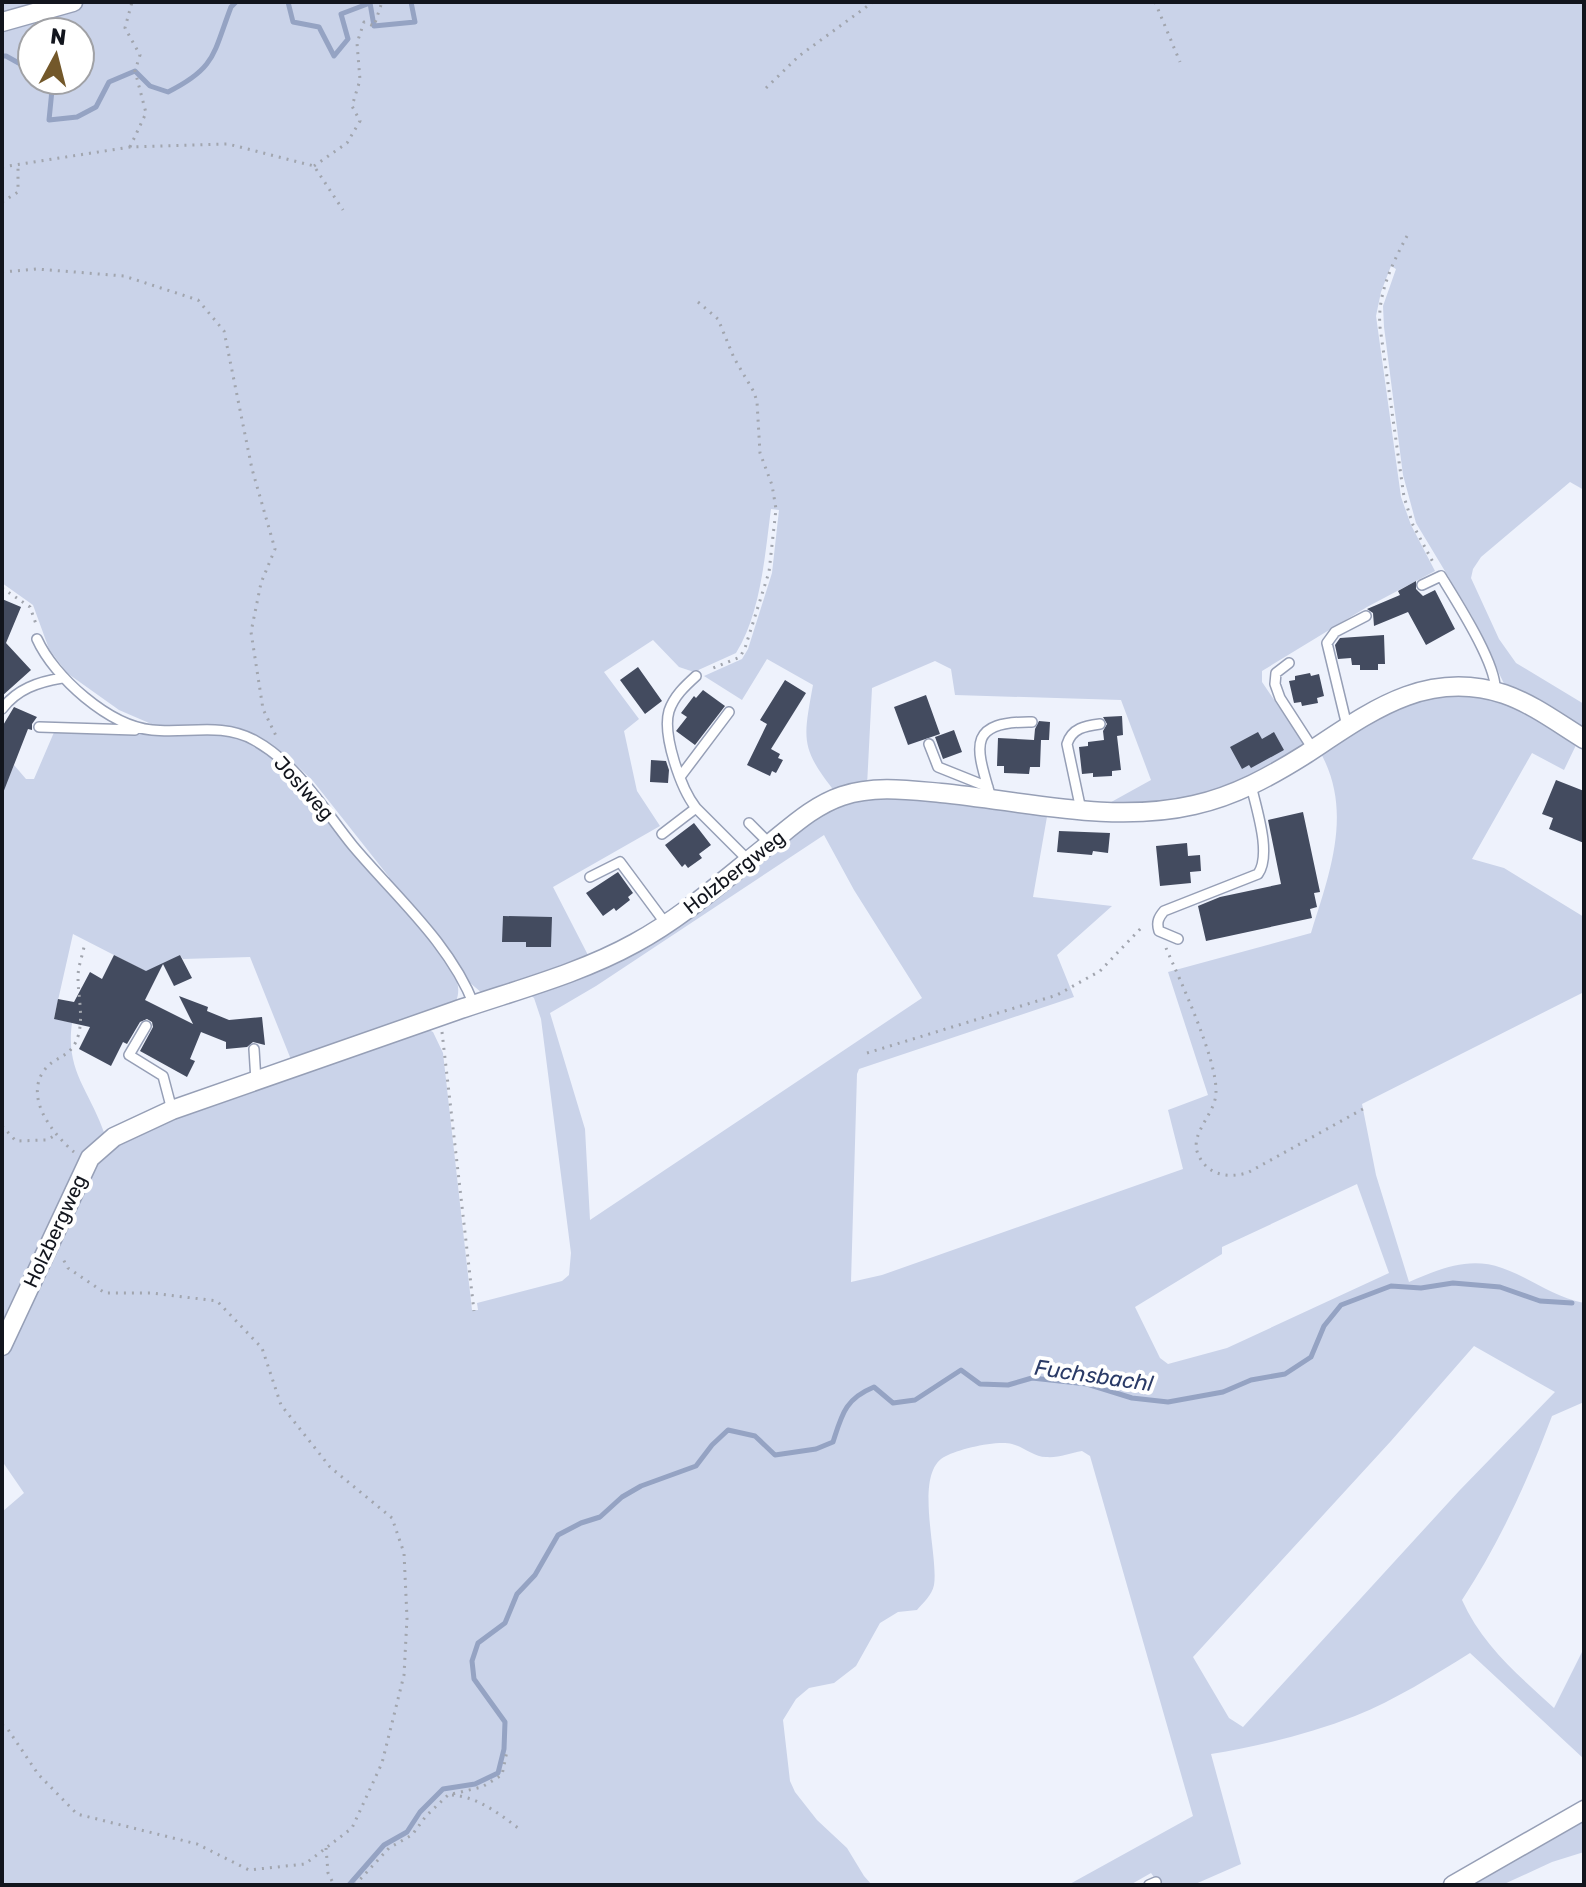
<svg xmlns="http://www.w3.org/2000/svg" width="1586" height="1887" viewBox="0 0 1586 1887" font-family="Rubik,sans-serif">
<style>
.green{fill:#cad3e9;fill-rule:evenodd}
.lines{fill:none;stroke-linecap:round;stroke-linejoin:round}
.stream{stroke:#95a3c3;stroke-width:5}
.building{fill:#434b5f}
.lane-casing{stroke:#969fb6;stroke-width:12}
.street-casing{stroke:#969fb6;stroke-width:21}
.path{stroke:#a1a5ae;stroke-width:3;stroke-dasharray:2 6;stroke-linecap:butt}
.lane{stroke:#fff;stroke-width:9}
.street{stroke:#fff;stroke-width:18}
.labels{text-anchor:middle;stroke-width:8;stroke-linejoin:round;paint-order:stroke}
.street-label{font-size:20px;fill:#12151d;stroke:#fff}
.water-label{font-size:22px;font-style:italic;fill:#2b3b67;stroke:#fff}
</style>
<rect width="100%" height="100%" fill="#eef2fc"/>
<path class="green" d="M2 2H1584V490L1570 482 1481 557 1473 569 1471 578 1499 639 1516 663 1584 704V733L1506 688 1472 616 1416 523 1403 475 1384 327 1383 306 1396 269 1391 266 1381 292 1376 316 1401 497 1411 525 1435 571 1367 607 1262 671V682L1306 747 1271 769 1195 799 1104 806 1151 780 1121 700 955 695 951 669 935 661 872 688 867 786 836 793C800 748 803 740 813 685L767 659 742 700 704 676 742 659 748 649 772 573 779 510 771 509C765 554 761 613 736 653L694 672 679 667 653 640 604 672 639 719 624 731 637 791 660 826 553 887 590 959 482 993 469 982 452 956 387 879 389 877 313 781 284 753 279 754 228 727 156 726 119 710 67 673 49 649 33 605 2 583ZM32 32H80V80H32Z
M1427 695 1494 696 1578 741 1564 770 1532 753 1472 859 1504 868 1584 917V992L1362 1104 1376 1175 1409 1282C1439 1269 1469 1256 1502 1268 1531 1278 1553 1297 1584 1303V1402L1552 1416C1528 1480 1500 1542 1462 1600 1482 1645 1518 1675 1554 1708L1584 1648V1759L1470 1653C1433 1676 1395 1700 1355 1716 1309 1734 1259 1746 1211 1754L1241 1864 1193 1885H1160L1151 1873 1130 1885H1068L1193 1816 1090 1456 1082 1451C1070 1453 1059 1458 1046 1457 1034 1457 1024 1447 1012 1444 997 1440 959 1449 946 1456 912 1471 939 1555 934 1585 932 1595 923 1603 917 1610L898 1612 880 1623 856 1666 834 1683 809 1688 796 1699 783 1720 790 1781 795 1792 817 1820 847 1848 864 1876 872 1885H2V1512L24 1493 2 1461V1358L85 1178 104 1152 133 1133 427 1029 433 1032 443 1053 472 1310H478L477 1303 562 1281 569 1275 571 1253 541 1019 534 998 529 994 607 964 830 807 877 796 1048 811 1033 897 1112 906 1057 955 1074 997 859 1069 857 1074 851 1282 882 1275 1183 1169 1168 1110 1208 1095 1168 972 1311 933C1330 872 1354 810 1319 750L1371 716ZM824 835 854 890 922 998 590 1220 585 1129 550 1013 596 986ZM1357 1184 1389 1273 1227 1348 1168 1364 1160 1358 1135 1307 1222 1254V1247ZM1474 1346 1555 1392 1459 1491 1243 1727 1229 1718 1193 1657 1391 1441Z
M55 730 215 733 251 742 289 772 446 960C455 973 462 987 456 1001L292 1062 250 957 183 959 180 955 149 973 73 934 54 1018 72 1023C65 1071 90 1091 105 1135L2 1329V784L9 777 14 765 26 779H34Z
M1584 1815V1852L1552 1862 1502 1885H1462Z"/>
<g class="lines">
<path class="stream" d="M288 2 293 22 319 27 334 56 348 39 341 14 370 3 374 26 415 22 411 2
M2 56H6L24 66 29 47 32 49
M53 80 49 120 77 117 96 107 109 82 135 71 150 86 168 92C216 68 213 54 231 7L236 2
M349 1885 384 1845 407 1832 420 1812 443 1789 475 1784 498 1773 504 1749 505 1722 474 1679 472 1661 478 1643 505 1623 517 1594 535 1575 558 1535 581 1523 600 1517 622 1497 641 1486 696 1466 712 1445 728 1430 755 1436 775 1455 816 1449 833 1442C842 1414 845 1399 874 1387L893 1403 915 1400 961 1370 980 1384 1008 1385 1032 1378 1087 1384 1132 1398 1168 1402 1223 1392 1251 1380 1285 1374 1311 1357 1324 1326 1341 1305 1391 1286 1421 1288 1453 1283 1500 1287 1540 1301 1572 1303"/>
</g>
<path class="building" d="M1416 581V589L1423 596 1435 590 1455 629 1426 645 1408 612 1374 626 1373 613 1367 609 1400 595 1398 591Z
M2 599 21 607 6 643 31 670 2 696Z
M1384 635 1385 664H1378V670H1360V665H1352L1351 658 1338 659 1335 645 1340 638Z
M638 667 662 701 645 714 620 680Z
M1310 673 1311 676 1319 674 1324 696 1317 698 1318 703 1302 706 1301 702 1294 703 1289 681 1295 680V676Z
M785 680 806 693 771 749 780 754 778 758 783 760 776 773 772 771 770 776 747 765 767 724 760 720Z
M703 690 725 706 695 745 676 731 687 717 681 713 694 696 696 698Z
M926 695 940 734 908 745 894 707Z
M14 707 37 717 32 724V730L28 729 3 793 2 727Z
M1122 716 1123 735 1117 736 1121 770 1112 771V776L1093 777V773L1082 774 1079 747 1088 746V742L1104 740 1103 731 1107 724 1103 717Z
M1039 721 1050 722 1049 740H1041L1040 767H1030L1029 774 1004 773V766H997L998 738 1034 740 1035 729Z
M954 730 962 752 943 759 935 737Z
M1258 732 1262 739 1274 732 1284 750 1251 768 1249 765 1242 769 1230 747Z
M651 760 666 761 669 770 668 783 650 782Z
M1556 780 1584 791V843L1549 829 1553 818 1542 814Z
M1303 812 1320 892 1314 893 1317 907 1310 909 1312 918 1206 941 1198 906 1220 897 1281 884 1268 820Z
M694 823 711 845 699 854 702 858 688 868 685 864 682 867 665 845Z
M1059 831 1110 833 1108 853 1093 851 1092 855 1057 852Z
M1187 843 1188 856 1200 855 1201 871 1190 872 1191 883 1160 886 1156 846Z
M618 872 633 893 628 897 630 900 616 911 614 908 603 916 586 893Z
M503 916 552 917 551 947H526V942H502Z
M114 955 146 971 180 955 192 978 174 986 163 964 145 1000 193 1024 179 996 208 1007 207 1011 229 1020 262 1017 265 1045 253 1042 247 1047 226 1049V1042L201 1032 190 1059 195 1061 187 1077 140 1051 153 1027 152 1022 147 1019 140 1022 127 1044 123 1042 111 1066 79 1049 90 1027 54 1019 58 999 74 1002 90 972 102 979Z"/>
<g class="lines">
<g class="lane-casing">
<path id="lane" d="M1422 585 1441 576C1455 599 1499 667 1495 692
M37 639C54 677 109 726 152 730 187 734 221 722 254 740 298 764 323 809 353 846 395 896 450 943 474 1005
M1289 663 1276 673 1275 684 1280 698 1313 749
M2 709C17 689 38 682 62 678
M1347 726 1327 643 1335 632 1366 616
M39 727 135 730
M929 744 938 767 988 787
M680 777 729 712
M991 798C977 749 964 721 1032 722
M696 808C681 789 662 735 669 711 674 696 685 686 696 676
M1081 810 1067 744C1072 728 1085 726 1100 724
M749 823 770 844
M662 834 696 808 749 861
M590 877 620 862 666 924
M1178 939 1159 931C1156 922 1159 917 1164 911L1258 874C1272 854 1256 808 1251 785
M146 1026 129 1055 163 1076 172 1110
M254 1049 256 1081
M1149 1885 1156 1882"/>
</g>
<g class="street-casing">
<path id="street" d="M2 22 73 2
M2 1346 90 1158 114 1137 172 1110C266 1077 361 1044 455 1011 516 990 579 974 635 943 685 916 727 877 772 842 793 825 815 805 842 796 874 785 909 790 941 793 1024 801 1112 824 1194 805 1235 796 1271 776 1306 754 1367 714 1425 668 1504 694 1533 704 1558 723 1584 739
M1453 1885 1584 1810"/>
</g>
<path class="path" d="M1155 2 1180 62
M766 88 799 56 873 2
M130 147 146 113 135 71 140 55 125 28 132 2
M314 166 347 143 360 121 352 106 360 80 357 43 364 22 374 26 382 2
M2 167 130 147 228 144 314 166 343 210
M2 202 18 192V165
M1407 236C1392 264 1377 295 1380 327L1404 497 1413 525 1435 566
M2 272 37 269 124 276 198 300 224 331 252 469 275 549 261 583 251 632 263 709 278 740
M698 302 718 319 734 358 754 392 757 402 760 453 772 485 776 509 769 572 745 648 740 657 708 670
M2 588 30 607 37 627
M1166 948C1180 980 1217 1059 1216 1092 1216 1114 1189 1133 1198 1154 1207 1176 1230 1179 1249 1172L1363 1109
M442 1032 474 1311
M867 1053 1057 995 1100 971 1144 925
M2 1126 16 1141 47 1140 57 1134
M74 1152C54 1135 25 1100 43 1072 55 1054 72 1060 79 1033 83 1013 78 996 78 977 78 967 82 957 84 947
M2 1725 7 1728 38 1774 77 1814 197 1844 249 1870 305 1864 352 1828 382 1763 404 1675 407 1618 404 1553 392 1518 330 1467 281 1405 262 1348 217 1301 152 1293H105L68 1268 63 1259
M452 1795C479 1797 501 1815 522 1831
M326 1848 328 1873 334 1885
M355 1885 389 1848 412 1835 426 1816 448 1795 482 1787 502 1775 507 1751"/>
<use href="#lane" class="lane"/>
<use href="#street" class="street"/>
</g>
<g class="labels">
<g class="street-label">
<text transform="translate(304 788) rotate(48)" y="7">Joslweg</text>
<text transform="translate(734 872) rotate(-38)" y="7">Holzbergweg</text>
<text transform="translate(55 1231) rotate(-65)" y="7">Holzbergweg</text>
</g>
<g class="water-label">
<text transform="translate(1094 1375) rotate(8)" y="8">Fuchsbachl</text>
</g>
</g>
<rect width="1586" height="1887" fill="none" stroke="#12151d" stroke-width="8"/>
<g transform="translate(56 56) rotate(7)"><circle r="38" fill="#ffffff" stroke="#a0a1a5" stroke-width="2"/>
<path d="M0-6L14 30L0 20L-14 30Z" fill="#73582a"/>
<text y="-12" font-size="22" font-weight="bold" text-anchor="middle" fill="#12151d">N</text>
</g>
</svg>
